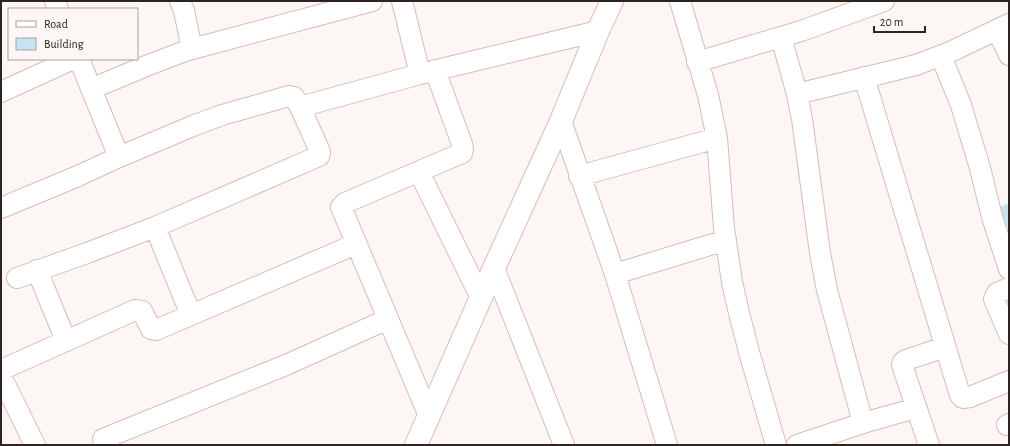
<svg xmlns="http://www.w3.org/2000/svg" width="1010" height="446" viewBox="0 0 1010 446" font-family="'Alegreya Sans',sans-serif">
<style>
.building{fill:#c7e3f2}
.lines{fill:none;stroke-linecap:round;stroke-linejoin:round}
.minor-casing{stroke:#dabcb5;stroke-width:22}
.tertiary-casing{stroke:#dabcb5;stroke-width:24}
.minor{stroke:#fff;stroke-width:20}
.tertiary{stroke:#fff;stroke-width:22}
</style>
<rect width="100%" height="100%" fill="#fcf6f4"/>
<path class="building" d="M1009 203V230L1007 226 1003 228 998 208Z"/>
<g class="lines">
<g class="minor-casing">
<path id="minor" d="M55 1 58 9
M180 1 184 11 192 49
M402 1 420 74
M680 1 708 95 713 119 717 138 724 228 732 282 739 313 749 352 776 445
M997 30 1009 55
M781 37 797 94 802 119 820 253 827 290 863 423
M941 56 961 105 980 168 992 217 1009 269
M79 59 119 157
M697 62 801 31 884 1
M864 77 960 395 963 398 970 397 1009 381
M91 89 146 66 188 50 372 1
M1 92 73 59
M797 94 916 65 950 52 1009 24
M561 121 615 274 667 445
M419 172 481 298
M579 176 717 138
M1 208 78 176 119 157 195 125 222 115 289 96 294 97 300 107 420 74 598 31
M494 268 564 445
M37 270 66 341
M615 274 726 240
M17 278 87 253 155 227
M1009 288 997 293 994 299 1009 334
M191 315 155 227 319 156 320 153 319 149 300 107
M1 370 135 310 142 311 151 329 156 330 356 244
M1 376 35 445
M429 416 341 207 345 203 462 153 463 149 462 144 435 70
M1007 425 1009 424
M103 439 286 365 388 319
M797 445 863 423 916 408
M929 445 902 365 903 362 906 360 945 347"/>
</g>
<g class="tertiary-casing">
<path id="tertiary" d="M416 445 494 268 561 121 598 31 612 1"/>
</g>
<use href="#minor" class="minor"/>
<use href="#tertiary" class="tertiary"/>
</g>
<rect width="1010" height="446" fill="none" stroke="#2f2421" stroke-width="4"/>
<rect x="8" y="8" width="130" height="52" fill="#fcf6f4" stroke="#aaa2a0"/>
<rect x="16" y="21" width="20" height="6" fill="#ffffff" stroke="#aaa2a0"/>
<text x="44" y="28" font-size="12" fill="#2f2421">Road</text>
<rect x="16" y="38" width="20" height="12" fill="#c7e3f2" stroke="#aaa2a0"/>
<text x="44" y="48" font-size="12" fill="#2f2421">Building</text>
<path d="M874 26v6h51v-6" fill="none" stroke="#2f2421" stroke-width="2"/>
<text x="880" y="26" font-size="12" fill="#2f2421" stroke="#fcf6f4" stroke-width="3" paint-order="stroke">20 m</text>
</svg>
